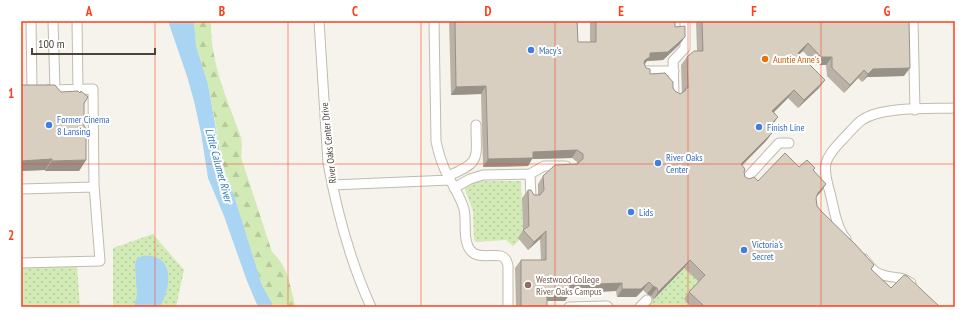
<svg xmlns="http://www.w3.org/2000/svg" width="976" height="328" viewBox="0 0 976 328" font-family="'PT Sans Narrow',sans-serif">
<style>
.grass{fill:url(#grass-dots)}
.forest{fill:url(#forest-firs)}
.water{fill:#a9d4f2}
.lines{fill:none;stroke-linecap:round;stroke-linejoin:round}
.minor-casing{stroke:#c2bbae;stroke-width:11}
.minor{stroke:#fff;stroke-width:9}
.wall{fill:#bab2a6}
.shaded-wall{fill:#979187}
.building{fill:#d8cfc1;stroke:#979187}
.grid{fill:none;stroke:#fc3f1d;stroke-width:1;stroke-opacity:0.55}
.shop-dot{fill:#3f7fe0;stroke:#fff;stroke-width:1.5}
.food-dot{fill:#e8710a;stroke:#fff;stroke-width:1.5}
.education-dot{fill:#8d6e63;stroke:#fff;stroke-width:1.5}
.labels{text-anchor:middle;stroke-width:4;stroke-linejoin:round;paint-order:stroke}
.shop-label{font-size:10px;fill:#366cbe;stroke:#fff;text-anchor:start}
.food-label{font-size:10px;fill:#c56008;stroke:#fff;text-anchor:start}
.street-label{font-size:10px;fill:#4b4439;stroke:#fff}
.education-label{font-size:10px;fill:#785e54;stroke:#fff;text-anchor:start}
.water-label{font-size:11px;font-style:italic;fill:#2e7ab2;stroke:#fff}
.neatline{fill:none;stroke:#fc3f1d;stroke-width:1.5}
.grid-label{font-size:13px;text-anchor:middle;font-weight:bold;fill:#fc3f1d}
</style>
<defs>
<pattern id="grass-dots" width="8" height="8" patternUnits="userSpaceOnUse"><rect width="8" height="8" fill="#d2eab5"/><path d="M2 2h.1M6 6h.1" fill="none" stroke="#b6ca9c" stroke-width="1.8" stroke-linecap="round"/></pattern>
<pattern id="forest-firs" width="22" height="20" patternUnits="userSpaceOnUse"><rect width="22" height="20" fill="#d2eab5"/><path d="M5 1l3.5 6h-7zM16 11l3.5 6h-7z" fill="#b6ca9c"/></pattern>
</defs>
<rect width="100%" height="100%" fill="#f6f3ec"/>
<path class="grass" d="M471 181H521L523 234 519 240 513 246 506 240 475 242 474 238 473 211 464 187Z
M153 234 184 270 176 307H113V248Z
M77 266 80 307H21V267Z
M684 268 700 283 684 299 691 307H644L652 299 653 300Z"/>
<path class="forest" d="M194 21H211C210 62 227 99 241 137L242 146 241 157 272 252C290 269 289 285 296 307H274L262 285 233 192 224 169 208 84 196 46Z"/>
<path class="water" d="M168 21H194L196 46 208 84 223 169 233 192 262 285 274 307H258L247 281 224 216 208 178 201 133 194 101 187 76Z
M142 256C176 253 171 287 160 307H134L137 295 135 264 137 259Z"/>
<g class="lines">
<g class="minor-casing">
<path id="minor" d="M31 21 32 90
M53 21 55 90
M77 21 78 90
M319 21 328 163C337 212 350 261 371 307
M434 21 436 141C438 151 441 161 445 170 451 183 460 195 464 209 467 222 462 241 471 251 478 259 492 254 501 256 506 258 507 261 508 266V307
M913 21 915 110
M644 71H674
M674 96 673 61 685 48V21
M530 174 531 198
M448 176C482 162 476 159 476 125
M744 181 779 143H789
M332 185 450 180
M454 188 470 179 483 175 530 174 544 166H566
M21 189 94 187
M846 239C836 227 834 208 830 193 822 165 823 160 843 139 849 133 855 125 862 120 882 106 931 109 955 108
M864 259C869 265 873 272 880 274 891 279 901 275 911 283
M21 263 100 261 94 185 93 89 47 90
M569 307 607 306 608 307
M640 307 647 300"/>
</g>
<use href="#minor" class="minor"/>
</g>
<path class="wall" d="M449 21H577L578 42H590V21H675V27L685 37 679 45 663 60 647 61 644 65 650 74 673 88 675 91 680 94 682 93 681 65 687 57 697 51 696 22H691V21H909L904 76 867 77 862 82 858 78 844 93 827 76 826 65H816L803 51 799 54 819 88 798 108 788 98 774 112 778 117 772 125 768 130 772 133 766 141 742 166 745 177 749 179 758 181 799 167 813 171 826 184 817 196 816 198 817 206 821 211 874 265 871 269 891 288 940 307H691L684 299 689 292 699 282 684 268 653 300 651 296 647 294 643 290 636 297H617L616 291 570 293 565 301H547V307H579H516L515 268 521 260H541L540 239 528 250 518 238 523 230 522 198 528 190 534 195H538V184L543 176 577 164V162L572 158 532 159 528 166 483 167 481 94 451 95Z
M21 85 61 92 80 93 88 97 84 104V126L86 132V160L79 171H45V170L21 171Z"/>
<path class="shaded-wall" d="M685 37 679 45 663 60 647 61 644 65 639 68 650 53Z
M808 43 803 51 792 61 798 53Z
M821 57H832L826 65H816Z
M910 68 904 76 867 77 862 82 868 74 873 69Z
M864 70 858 78 844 93 850 85Z
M825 80 819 88 798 108 804 100Z
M486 86 481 94 451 95 456 87Z
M794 90 788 98 767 119 772 111Z
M778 117 772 125 761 136 767 128Z
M772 133 766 141 735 172 741 164Z
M577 150 572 158 532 159 528 166 483 167 488 159 533 152Z
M52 159 45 170 21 171V161Z
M86 160 79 171H45L52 161Z
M826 184 821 192 812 201 818 193Z
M546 231 540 239 528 250 534 242Z
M690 260 684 268 653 300 658 292Z
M649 282 643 290 636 297H617L622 289Z
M622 283 616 291 565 293 570 285Z
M653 286 657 288 651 296 647 294Z
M547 293H570L565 301H541Z"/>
<path class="building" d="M455 21H577L578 42H596V21H675V27L685 26V37L668 52 650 53V57L645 60 644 63 646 68 650 69V74L665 73 673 82V88L675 91 680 94 685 91 686 88H688L687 57 694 51H703L702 21H909L910 68 873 69 868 74 864 70 850 85 832 68V57H821L808 43 798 53 825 80 804 100 794 90 772 111 778 117 767 128 772 133 741 164 745 169 744 172 745 177 749 179 754 177 758 181 785 153 799 167 807 160 815 168 813 170 826 184 818 193 816 198 817 206 821 211 856 245 874 265 871 269 891 288 904 275 907 276 940 307H705L689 292 705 275 690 260 658 292 657 288 653 286 649 282 641 289H622V283L570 285V293H547V307L579 306V307H521V260H546V231L534 242 523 230 529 226 528 190H531L534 195H540L544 190 543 176 555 165 578 164V163L583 159V154L577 150 533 152V158L488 159 486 86 456 87Z
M21 85H55L61 92 78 91 80 93 81 91 88 97 84 103V126L87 130 85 132 87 133 86 135V160L52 161V159L21 161Z"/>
<path class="grid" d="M155 21V307M288 21V307M421 21V307M555 21V307M688 21V307M821 21V307M21 164H955"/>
<g class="shop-dot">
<circle cx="531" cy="50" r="4"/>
<circle cx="49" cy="125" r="4"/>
<circle cx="759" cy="127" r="4"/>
<circle cx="658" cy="163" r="4"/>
<circle cx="631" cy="212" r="4"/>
<circle cx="744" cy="250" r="4"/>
</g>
<circle class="food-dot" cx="765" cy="59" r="4"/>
<circle class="education-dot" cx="528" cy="285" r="4"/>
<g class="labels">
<g class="shop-label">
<text x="539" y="54">Macy's</text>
<text x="57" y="123">Former Cinema<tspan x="57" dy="12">8 Lansing</tspan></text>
<text x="767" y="131">Finish Line</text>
<text x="666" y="161">River Oaks<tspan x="666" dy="12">Center</tspan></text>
<text x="639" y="216">Lids</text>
<text x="752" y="248">Victoria's<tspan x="752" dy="12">Secret</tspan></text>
</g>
<g class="food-label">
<text x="773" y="63">Auntie Anne's</text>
</g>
<g class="street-label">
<text transform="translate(328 143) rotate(-96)" y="4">River Oaks Center Drive</text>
</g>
<g class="education-label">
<text x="536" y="283">Westwood College<tspan x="536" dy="12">River Oaks Campus</tspan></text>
</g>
<g class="water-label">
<text transform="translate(219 165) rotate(75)" y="4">Little Calumet River</text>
</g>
</g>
<rect width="976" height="328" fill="none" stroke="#ffffff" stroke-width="44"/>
<path d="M32 48v6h123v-6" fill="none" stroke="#4b4439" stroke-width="2"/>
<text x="38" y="48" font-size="12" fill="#4b4439" stroke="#ffffff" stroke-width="3" paint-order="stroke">100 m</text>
<rect x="22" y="22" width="932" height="284" class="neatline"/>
<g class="grid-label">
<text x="89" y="16">A</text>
<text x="222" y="16">B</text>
<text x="355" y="16">C</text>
<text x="488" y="16">D</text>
<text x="621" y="16">E</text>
<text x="754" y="16">F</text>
<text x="887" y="16">G</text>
<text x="11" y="98">1</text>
<text x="11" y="240">2</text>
</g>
</svg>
